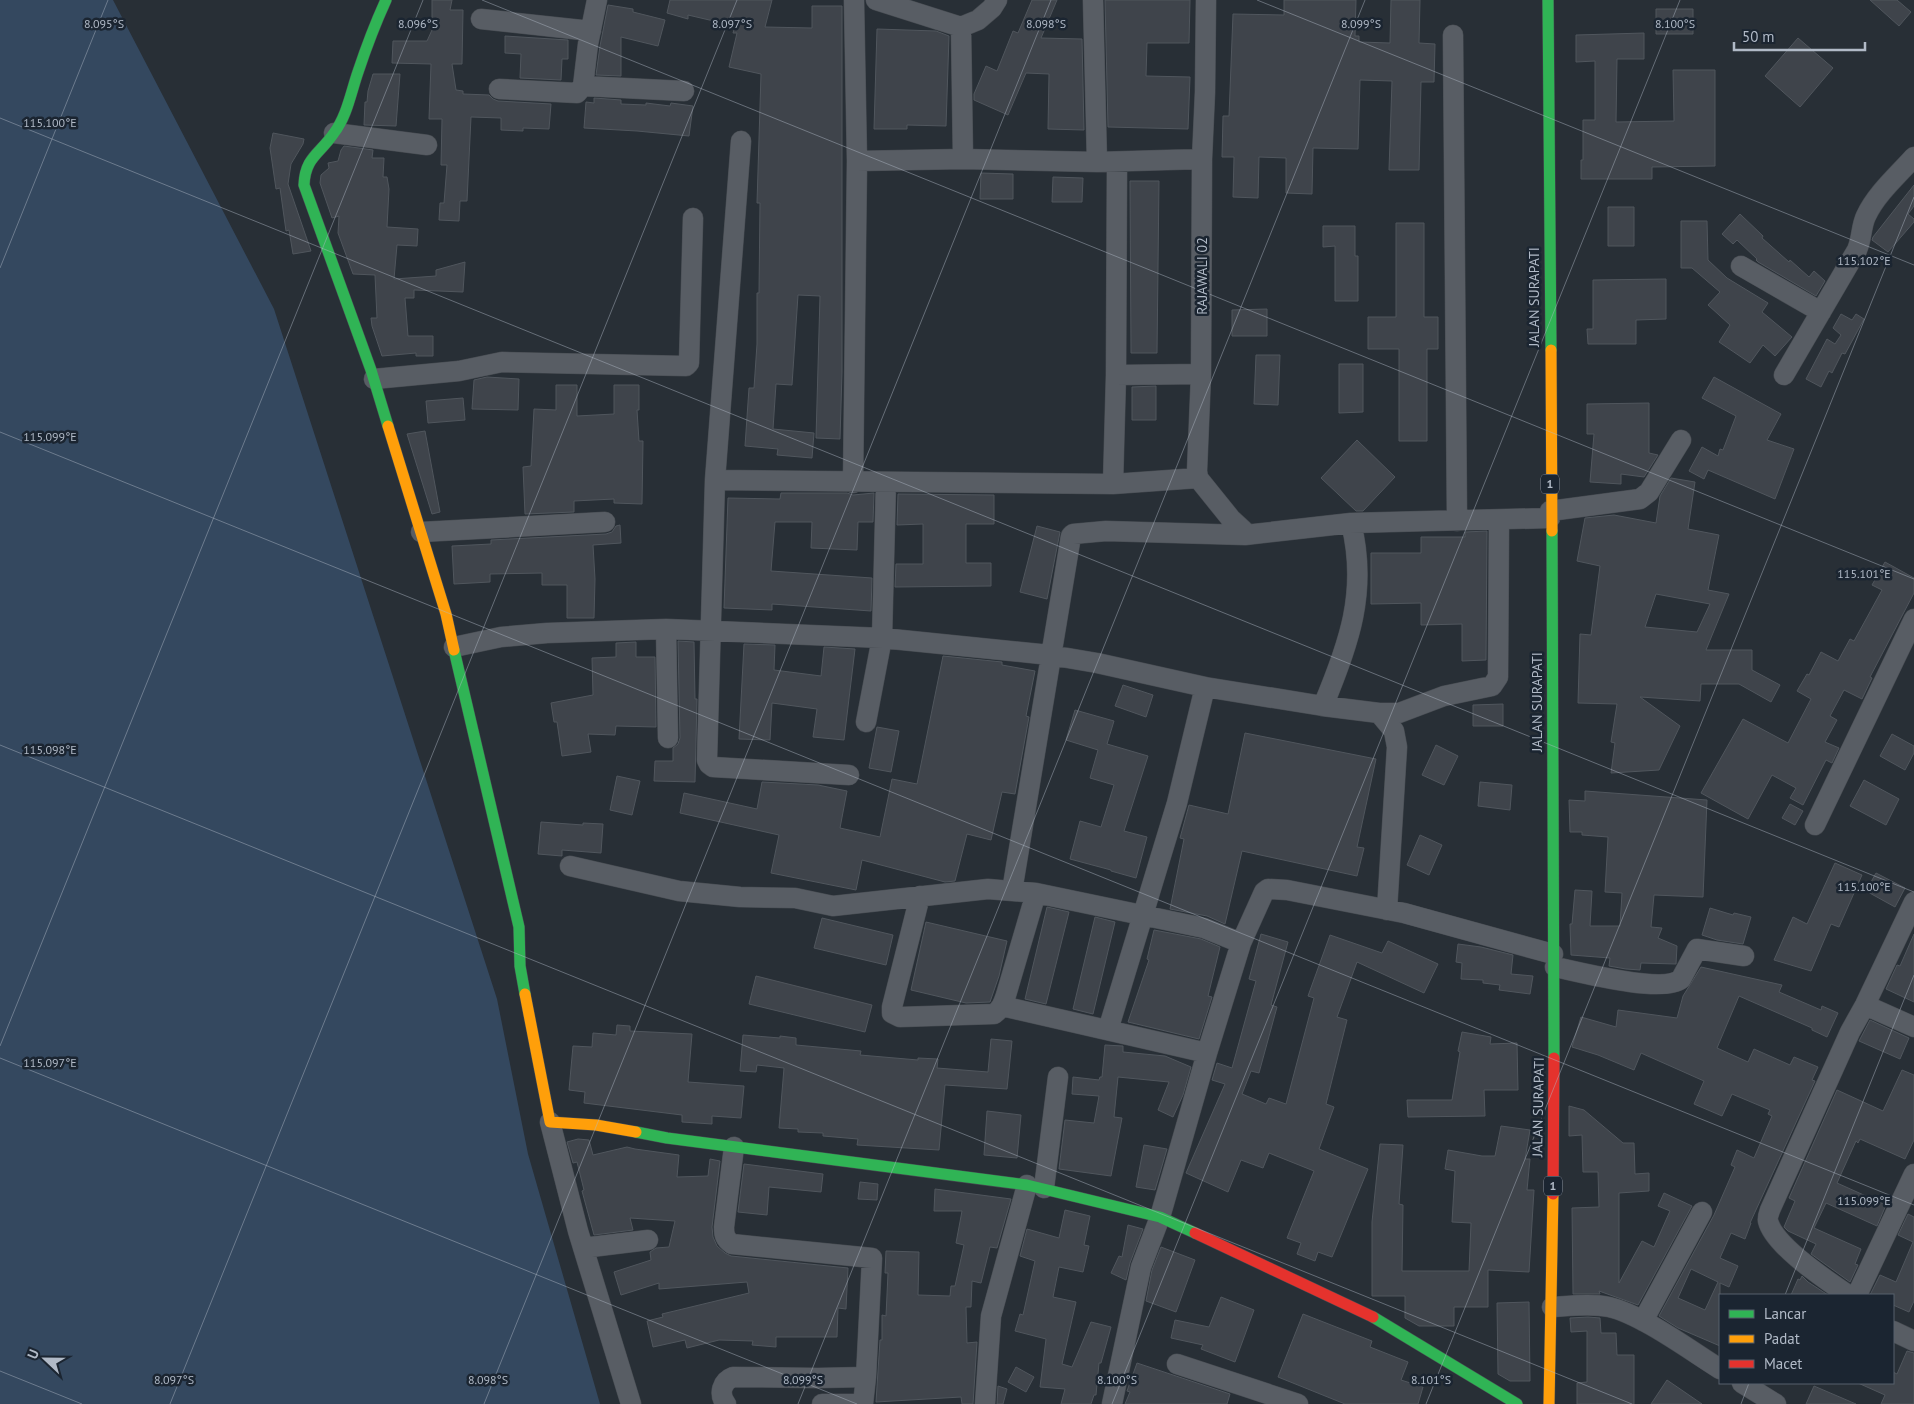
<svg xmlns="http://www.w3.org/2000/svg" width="1914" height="1404" viewBox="0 0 1914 1404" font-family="'PT Sans',sans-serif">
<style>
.water{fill:#34485f}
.building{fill:#3f444b;stroke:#50565d;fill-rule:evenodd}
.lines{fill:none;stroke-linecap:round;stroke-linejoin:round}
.street-casing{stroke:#464b51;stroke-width:21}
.fast-casing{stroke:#464b51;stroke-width:12}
.slow-casing{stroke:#464b51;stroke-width:12}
.jam-casing{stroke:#464b51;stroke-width:12}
.street{stroke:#585d64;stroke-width:20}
.fast{stroke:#30b455;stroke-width:11}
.slow{stroke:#ff9f0a;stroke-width:11}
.jam{stroke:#e5322d;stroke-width:11}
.ticks{fill:none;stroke:#b1bac7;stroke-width:1;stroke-opacity:0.45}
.labels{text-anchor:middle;stroke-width:5;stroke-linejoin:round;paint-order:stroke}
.shield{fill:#1b2531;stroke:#848d9a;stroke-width:1}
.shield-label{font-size:12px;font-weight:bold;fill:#b1bac7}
.street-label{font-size:14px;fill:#b1bac7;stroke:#1b2531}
.ticks-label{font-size:12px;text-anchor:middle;fill:#b1bac7;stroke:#1b2531;stroke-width:5;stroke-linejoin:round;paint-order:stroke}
</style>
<rect width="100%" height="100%" fill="#282f36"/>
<path class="water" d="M0 0H113L274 309 497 999 528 1154 600 1404H0Z"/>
<path class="building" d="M432 0H452L450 10H463L462 64H452L456 90 463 91V94L489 95 493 99 498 101 551 104 549 129 523 128V131L501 130V118L471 117 467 201H460L459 221 439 220 440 203H444L447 165H441L442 119H429L431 64 392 63 393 41H427L432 30Z
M670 0H772L765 27 812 28V6H842V372L840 439 816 438 820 296 798 295 792 385 776 384 773 429 814 433 812 458 777 455 778 449 745 446 749 388H754L757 344V293H759L760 203H757L761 74 729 67 737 33H733L735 26 688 15V19L667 13Z
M1032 0H1057L1041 38 1082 39 1084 130 1048 129 1049 74 1026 73 1008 115 974 100V94L986 66 997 71 1013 31 1018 33Z
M1105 0H1190L1189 43H1147L1146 76 1190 77 1188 129 1108 127Z
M1284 0H1356L1355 36H1359V42L1390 43 1391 0H1420L1419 43 1435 44 1434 82H1421L1419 170H1389L1392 81 1360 80 1358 149 1313 148 1312 194 1286 193V158L1259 157 1258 198 1233 197 1234 157H1222L1223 116H1229L1233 14 1284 15Z
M1870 0H1897L1911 12 1899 26Z
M608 5 633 9V12L665 20 658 46 621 37V76L596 75 600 46Z
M1656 9H1693V34H1656Z
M877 29 936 31 949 36 946 126 907 125V129H874Z
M1644 33V59H1617L1616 122 1674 121 1673 70H1715V166L1652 167V179H1581V160H1583V120H1595V61L1576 62V35Z
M505 36 568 40V59H562L561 80 520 78 521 54 505 53Z
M1798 38 1833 68 1800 107 1765 76Z
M373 74H400L396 126 364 125 365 102H367L368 91Z
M594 98 621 100V104L646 105V103L670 106 671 103 693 106 689 136 637 131 584 128 586 102 594 103Z
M273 133 304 139 303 144 291 164 288 184 311 251 293 254 289 230 286 231 280 188 276 189 270 148Z
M344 146 373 150 372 158H384L383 177H387L389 189 387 227 418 229 417 246 397 245 394 279 436 276V270L465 262 463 292 414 290V298H405L408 336H433V356H416V353L382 356 372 326 371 318H377L375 275 353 274 338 233 339 216 332 218 320 183 321 175 329 168 328 163 338 161 341 150Z
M981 173 1013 174V199H980Z
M1053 177 1083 178 1082 202H1052Z
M1130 181H1159L1157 353H1131Z
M1914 185V206L1908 214 1914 219V222L1888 252 1872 240 1873 237Z
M1608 207H1634V246H1608Z
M1740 214 1763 236 1762 238 1789 262 1790 260 1809 277 1814 271 1825 281 1816 296 1758 262 1756 260 1757 259 1737 240 1733 244 1722 234Z
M1681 221H1707L1708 260 1727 278 1768 303 1762 312 1792 337 1775 356 1763 345 1750 363 1719 342 1730 325 1708 305 1720 292 1692 268H1681Z
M1396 223H1424V317H1438V349H1427V441H1399V349H1368V317H1396Z
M1323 226H1355V256H1358V301H1335V246L1323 247Z
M1666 279V319L1636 320V344H1588L1587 329H1593V280Z
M1267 309V336H1232V310Z
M1841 314 1852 320 1856 314 1864 319 1845 354 1842 353 1832 373 1829 371 1821 387 1806 379 1827 339 1835 344 1841 335 1833 328Z
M1256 355H1280L1278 405 1254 404Z
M1339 364H1363V412L1339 413Z
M487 377 519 379 518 410 472 409 474 380Z
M1714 377 1781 414 1767 440 1794 449 1775 499 1708 470 1704 479 1689 471 1702 447 1718 456 1720 449 1723 450 1736 416 1702 398Z
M556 385H577V416L614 414V385H639V410H637L639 441H643L642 504 614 503V499L574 501V512L525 514 523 467 531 466 534 409 556 410Z
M1156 386V420H1132V387Z
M463 398 465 420 428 423 426 401Z
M1649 403V453L1658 455 1644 477 1621 474V484L1590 482 1594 434H1587V404Z
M425 431 440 512 432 514 407 434Z
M1357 440 1395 477 1363 511H1356L1321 478Z
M1671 478 1695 482 1688 529 1719 535 1708 590 1729 594 1706 650H1752V670L1780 685 1771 702 1739 684H1701L1700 701 1640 697 1680 726 1659 770 1611 773 1615 743 1611 742 1617 704 1578 703 1580 634 1591 635 1600 566 1577 561 1585 518 1614 515 1656 523 1660 496ZM1656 594 1710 604 1697 632 1645 627Z
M781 493H847L853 495 874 493 873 522H858L857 550 811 548 812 522H775L771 571 872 578 871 611 772 604V610L724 608 728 498 780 499Z
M898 494 994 495V524H966V563H991V586L895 587 896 564H923V524L897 525Z
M620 525 621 543 593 545 595 579 594 618H567V585H542V573L490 574V582L454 584 452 546 491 544V540L606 534 612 532 616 526Z
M1037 526 1060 532 1047 599 1020 592Z
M1487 531 1486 660 1462 661V624L1421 625V603L1371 604V553H1421V537H1465V532Z
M1885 562 1914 578V593L1870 677 1872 678 1862 699 1844 690 1830 716 1837 720 1825 742 1839 748 1832 763 1826 760 1803 805 1790 798 1796 788 1772 775 1748 819 1701 793 1743 719 1788 743 1811 699 1797 691 1807 674 1809 675 1821 652 1838 661 1850 639 1854 641 1882 590 1872 585Z
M678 641 694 642 695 699H697L695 782 654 781 655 761H673V748L678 744 680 738Z
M636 642V657H655L656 727 616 726 615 735 588 734 591 752 562 756 557 722H554L551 703 593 695 592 658 616 657V643Z
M744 644 775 645 774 670 821 676 824 647 855 649 844 740 813 737 817 709 772 703 770 740 739 739Z
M943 656 1002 662V665L1035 671 1026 716 1029 717 1015 794 1002 792 991 840 967 834 955 881 945 882 862 860 856 890 771 873 779 835 680 813 684 793 757 809 762 782 818 785 847 791 840 828 880 837 892 779 917 784Z
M1123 685 1153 695 1146 717 1115 706Z
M1503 704V726H1473V705Z
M1075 710 1114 721 1107 744 1148 756 1124 831 1147 837 1136 878 1111 871V870L1070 859 1080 821 1101 827 1114 785 1090 778 1098 750 1066 740Z
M877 727 899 731 891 772 869 768Z
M1245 733 1376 759 1357 847 1364 848 1357 876 1242 851 1225 924 1207 916 1170 909 1184 839 1180 838 1189 805 1228 814Z
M1892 734 1914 746V753L1905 770 1880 756Z
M1436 745 1458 756 1444 785 1422 775Z
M617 776 640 781 632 815 610 810Z
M1864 780 1899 799 1886 825 1850 806Z
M1480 782 1512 785 1510 810 1478 806Z
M1585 791 1707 800 1703 897 1654 895 1651 927 1662 928 1658 938 1677 946 1676 964 1641 963 1640 970 1626 969 1609 966 1610 958 1571 955 1570 924H1572L1575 890 1592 891 1590 926H1620L1622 893 1605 892 1608 837 1582 835V832H1570L1569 800 1585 801Z
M1790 804 1803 811 1795 825 1782 818Z
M541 822 583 825V823L603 824 601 853 562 850V856L538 854Z
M1420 835 1442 845 1429 875 1407 865Z
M1835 863 1862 875 1839 927 1831 924 1811 971 1774 960 1793 917 1807 924Z
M1876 873 1905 888 1895 907 1866 891Z
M1047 907 1069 912 1046 1004 1025 999Z
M1710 908 1733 915 1734 913 1751 917 1743 944 1717 940 1702 935Z
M1095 917 1115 922 1093 1014 1073 1009Z
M822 918 893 935 886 965 814 948Z
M926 922 1007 941 999 976 990 1002 966 1003 911 990Z
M1154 930 1201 939 1220 947 1208 996 1212 997 1199 1039 1128 1022 1149 960 1147 959Z
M1261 934 1288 942 1271 1005 1277 1007 1259 1073 1251 1071 1242 1094 1266 1104 1269 1098 1286 1104 1314 998 1308 996 1330 935 1382 953 1388 941 1438 964 1424 993 1357 962 1337 1017 1347 1020 1326 1104 1334 1107 1319 1149 1368 1169 1332 1257 1318 1252 1315 1261 1297 1254 1301 1243 1287 1238 1314 1171 1269 1153 1263 1168 1241 1160 1228 1192 1186 1173 1225 1084 1212 1080 1217 1063 1232 1068 1256 981 1249 979Z
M1914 934V1002L1886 989 1897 965 1900 966Z
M1458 944 1481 947 1513 955 1511 974 1533 976 1530 994 1499 990 1500 985 1483 983V980L1461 979 1462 963 1456 962Z
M1701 967 1782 985 1779 992 1821 1010 1822 1006 1838 1013 1827 1037 1812 1030V1028L1739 996 1717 1048 1748 1062 1754 1049 1790 1065 1794 1057 1818 1067 1812 1080 1815 1081 1750 1223H1751L1745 1239 1731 1233 1720 1258 1738 1266 1729 1287 1720 1283V1346L1678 1328 1659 1316 1714 1215 1735 1167 1731 1165 1737 1150 1754 1158 1772 1116 1768 1114 1770 1110 1732 1094 1722 1116 1694 1104 1704 1081 1641 1053 1634 1070 1598 1055 1572 1047 1581 1017 1616 1027 1618 1010 1677 1018 1683 996ZM1691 1269 1718 1282 1705 1310 1678 1298Z
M756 976 872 1005 865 1032 749 1004Z
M1870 1020 1909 1038 1900 1059 1859 1041Z
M617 1025 630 1026V1031L692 1034 688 1082 744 1086 741 1118 712 1116V1124L682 1122V1115L584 1103 585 1092 569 1090 573 1046 592 1047 593 1033 616 1035Z
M1462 1032 1491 1037 1490 1044 1517 1043 1518 1090H1484L1485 1116 1408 1117 1407 1100H1452L1460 1052 1458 1051Z
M743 1035 780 1038V1036L796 1038V1045L861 1051 860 1055 918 1060V1058L938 1059 937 1068 988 1072 991 1039 1012 1041 1007 1089 945 1085 939 1150 857 1145 858 1139 823 1136V1133L798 1132V1129L779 1128 784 1068 757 1065 756 1072 740 1071Z
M1105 1045 1123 1046V1052L1165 1056 1191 1067 1183 1095 1173 1117 1158 1110 1169 1082 1118 1077 1114 1117 1122 1118 1111 1176 1059 1169 1065 1120 1094 1123 1099 1096 1072 1094 1073 1077 1099 1080 1100 1077H1102Z
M1902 1070 1914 1075V1140L1905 1159 1860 1139 1858 1143 1856 1141 1837 1183 1886 1205 1877 1226 1826 1203 1814 1228 1861 1249 1855 1264 1858 1265 1850 1282 1811 1254 1816 1244 1788 1231 1784 1227 1795 1201 1789 1198 1837 1090 1883 1111Z
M1569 1106 1584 1110 1623 1143H1634L1635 1174 1649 1173V1191L1619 1193V1283L1642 1241 1654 1247 1670 1211 1658 1206 1664 1193 1692 1206 1638 1305 1599 1291 1600 1294H1573L1572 1208 1599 1207 1598 1172H1583L1582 1135 1569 1136Z
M987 1111 1021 1115 1017 1158 984 1155Z
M1501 1126 1530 1130 1525 1159H1530L1527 1190H1534L1529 1272 1488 1270V1307H1454V1326H1419L1405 1318V1296H1372V1222L1380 1144 1403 1145 1399 1204 1403 1205 1402 1271H1469L1471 1223 1452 1222 1455 1171 1445 1169 1448 1150 1482 1156H1495Z
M578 1139 589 1140 593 1155 627 1147 635 1149 679 1155 677 1177 708 1176 710 1159 720 1161 712 1227 713 1237 717 1246 725 1253 731 1256 848 1268 846 1309 838 1308 837 1337H776V1347L752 1345 753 1341 719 1340 687 1348 685 1340 653 1347 647 1321 663 1317 662 1314 749 1293 747 1282 659 1289V1283L621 1295 614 1272 651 1260 650 1252 656 1248 669 1247 675 1221 630 1218 633 1230 594 1235 582 1191 584 1190 577 1162 573 1163 567 1142Z
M1144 1145 1167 1149 1155 1190 1136 1187Z
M744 1164 823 1174 821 1192 769 1187 767 1215 738 1212Z
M860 1182 878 1184 877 1200 858 1199Z
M935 1189 1011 1199 997 1248 990 1247 981 1283 972 1281 971 1307H966L967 1343 977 1342 973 1404H962L961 1397 876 1402 880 1340H882V1315L886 1316 888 1273H885L886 1251 919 1252 918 1295 950 1296 951 1286H955L964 1245 956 1243 962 1211H934Z
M1065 1210 1090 1216 1084 1245 1089 1246 1083 1272 1059 1267 1053 1297 1076 1302 1062 1364 1072 1367 1091 1322 1111 1327 1101 1363H1099L1096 1395H1094L1091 1404H1061L1065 1389 1040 1387 1046 1339 1015 1331 1020 1314 1023 1315 1035 1261 1020 1256 1027 1229 1059 1238Z
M1908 1214 1914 1217V1301L1909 1312 1893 1305V1295H1870L1880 1275 1896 1282 1913 1242 1898 1235Z
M1128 1225 1143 1229 1130 1263 1126 1280 1111 1273 1119 1256 1122 1257Z
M1161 1247 1195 1260 1176 1312 1146 1301 1152 1270Z
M1802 1276 1808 1282 1828 1295H1791L1798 1279 1800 1280Z
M1221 1297 1254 1310 1235 1362 1201 1349 1203 1345 1171 1338 1175 1320 1209 1327Z
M1529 1302 1530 1381H1510L1498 1374 1497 1303Z
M1303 1314 1372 1341 1370 1347 1408 1362 1401 1380 1423 1387 1418 1404H1345L1278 1377Z
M1588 1317 1600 1318 1601 1333H1616L1617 1355H1634V1404H1577V1383L1587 1382V1331L1571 1332 1570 1318Z
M1907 1351 1914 1353V1404H1881L1885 1395 1858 1383H1893V1372L1897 1374Z
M1137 1363 1230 1394 1227 1404H1125L1130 1392 1127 1391Z
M1016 1367 1034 1377 1026 1392 1008 1382Z
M1667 1380 1702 1404H1651Z
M998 1386 1007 1389 1003 1404H997Z
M1814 1386 1856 1404H1806Z"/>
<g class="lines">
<g class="street-casing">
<path id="street" d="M876 0 961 27 978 20 992 8 997 0
M1093 0 1097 162
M1206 0 1205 92 1202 159 1201 374 1197 471 1198 478 1202 483 1231 519 1243 530 1245 535
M481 19 591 31
M961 27 963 159
M1453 35 1457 521
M583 86 684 91
M499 89 577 93 583 86 588 44 597 0
M334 133 427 145
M741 141 715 480 707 760 709 764 713 767 849 775
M857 161 963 159 1097 162 1202 159
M1741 266 1821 312
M1116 375 1201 374
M1784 375 1857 250C1862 239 1861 226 1866 216 1876 194 1898 175 1914 157
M374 379 459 371 502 362 686 366 689 363 693 218
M715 480 1113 484 1198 478
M853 483 857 161 854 0
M1113 484 1116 375 1117 162
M1550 511 1640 499 1649 492 1681 440
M421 532 605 522
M666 629 668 738
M454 647 501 637 547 633 666 629 882 638 1050 655 1097 663 1205 687 1323 706 1379 713H1399L1444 696 1492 686 1498 677 1499 520
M1323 706C1349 644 1368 591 1351 523
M1379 713 1394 731 1397 747 1387 910
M866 722 882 638 886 482
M1815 825 1914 619
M570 866 679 891 740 897 795 898 833 906 988 889 1036 893 1204 928 1241 943
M1012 891 1071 536 1073 534 1106 531 1245 535 1351 523 1550 518
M920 896 892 1007V1013L900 1017 994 1014C1001 1009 1003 1004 1006 995L1036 893
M1555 967C1579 972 1663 994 1681 979L1697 949 1744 956
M1865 1005 1914 1027
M1002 1006 1207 1053
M1108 1030 1177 803 1205 687
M550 1122 578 1231 631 1404
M734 1147 724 1227C724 1235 725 1239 732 1244L872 1258 866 1377 863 1404
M1044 1188 1058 1077
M583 1248 648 1240
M1848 1295C1828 1281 1774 1246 1768 1221 1767 1218 1769 1213 1770 1210L1850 1032 1865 1005 1914 902
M1857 1295 1914 1174
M1552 1307C1570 1306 1591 1303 1609 1307 1641 1314 1691 1351 1720 1369
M1643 1321 1702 1212
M1893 1331 1914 1341
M1177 1364 1298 1404
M1742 1383 1776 1404
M726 1404C718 1394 722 1381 733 1377L818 1378 866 1377
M822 1404H863
M985 1404 991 1316 1027 1185
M1112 1404 1141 1267 1160 1217 1207 1053 1241 943 1264 892 1268 889 1287 890 1404 913 1553 954"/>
</g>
<g class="fast-casing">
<path id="fast" d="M386 0C375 24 366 48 358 72 351 92 347 116 334 133 320 154 305 157 304 185L371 370 388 426
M1548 0 1551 350
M1552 531 1554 1058
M454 650 519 927 520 966 525 994
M636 1132 667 1138 1027 1185 1160 1217 1195 1233
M1373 1317 1517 1404"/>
</g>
<g class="slow-casing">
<path id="slow" d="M1551 350 1552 531
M388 426 446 614 454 650
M525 994 550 1122 596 1125 636 1132
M1549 1404 1553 1194"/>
</g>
<g class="jam-casing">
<path id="jam" d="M1553 1194 1554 1058
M1195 1233 1373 1317"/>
</g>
<use href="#street" class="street"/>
<use href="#fast" class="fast"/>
<use href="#slow" class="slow"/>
<use href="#jam" class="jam"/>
</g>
<path class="ticks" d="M482 0 1914 579M1257 0 1914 265M0 118 1914 892M0 268 108 0M0 432 1914 1205M0 745 1632 1404M0 1046 423 0M0 1058 857 1404M1785 1295 1914 975M0 1371 82 1404M170 1404 737 0M484 1404 1051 0M798 1404 1365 0M1112 1404 1680 0M1426 1404 1914 197M1741 1404 1749 1383"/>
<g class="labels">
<g class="shield">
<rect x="1541" y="474.5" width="18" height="19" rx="4"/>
<rect x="1544" y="1176.5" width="18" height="19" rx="4"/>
</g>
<g class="shield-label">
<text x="1550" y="488">1</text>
<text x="1553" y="1190">1</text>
</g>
<g class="street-label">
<text transform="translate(1202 276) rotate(-90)" y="5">RAJAWALI 02</text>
<text transform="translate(1534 297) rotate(-90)" y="5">JALAN SURAPATI</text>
<text transform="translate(1537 702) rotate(-90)" y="5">JALAN SURAPATI</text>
<text transform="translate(1538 1107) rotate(-89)" y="5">JALAN SURAPATI</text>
</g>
</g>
<g class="ticks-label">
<text x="104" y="28">8.095°S</text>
<text x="418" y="28">8.096°S</text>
<text x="732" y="28">8.097°S</text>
<text x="1046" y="28">8.098°S</text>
<text x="1361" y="28">8.099°S</text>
<text x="1675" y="28">8.100°S</text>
<text x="50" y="127">115.100°E</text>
<text x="1864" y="265">115.102°E</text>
<text x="50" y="441">115.099°E</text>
<text x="1864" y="578">115.101°E</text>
<text x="50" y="754">115.098°E</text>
<text x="1864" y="891">115.100°E</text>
<text x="50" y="1067">115.097°E</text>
<text x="1864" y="1205">115.099°E</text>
<text x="174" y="1384">8.097°S</text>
<text x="488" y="1384">8.098°S</text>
<text x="803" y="1384">8.099°S</text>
<text x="1117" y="1384">8.100°S</text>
<text x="1431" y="1384">8.101°S</text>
</g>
<rect x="1719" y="1294" width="175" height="90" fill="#1b2531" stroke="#57616d"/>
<rect x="1729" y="1310" width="25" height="8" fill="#30b455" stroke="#57616d"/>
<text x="1764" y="1319" font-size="15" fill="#b1bac7">Lancar</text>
<rect x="1729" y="1335" width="25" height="8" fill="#ff9f0a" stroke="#57616d"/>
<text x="1764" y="1344" font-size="15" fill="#b1bac7">Padat</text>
<rect x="1729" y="1360" width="25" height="8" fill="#e5322d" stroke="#57616d"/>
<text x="1764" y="1369" font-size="15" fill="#b1bac7">Macet</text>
<g transform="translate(45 1359) rotate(292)" stroke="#1b2531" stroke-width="4" paint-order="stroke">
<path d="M0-4L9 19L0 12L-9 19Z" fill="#b1bac7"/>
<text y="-8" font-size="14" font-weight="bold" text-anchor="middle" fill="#b1bac7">U</text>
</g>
<path d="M1734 42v8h131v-8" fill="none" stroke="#b1bac7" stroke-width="2.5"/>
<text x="1742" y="42" font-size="15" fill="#b1bac7" stroke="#1b2531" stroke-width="4" paint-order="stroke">50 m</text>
</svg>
